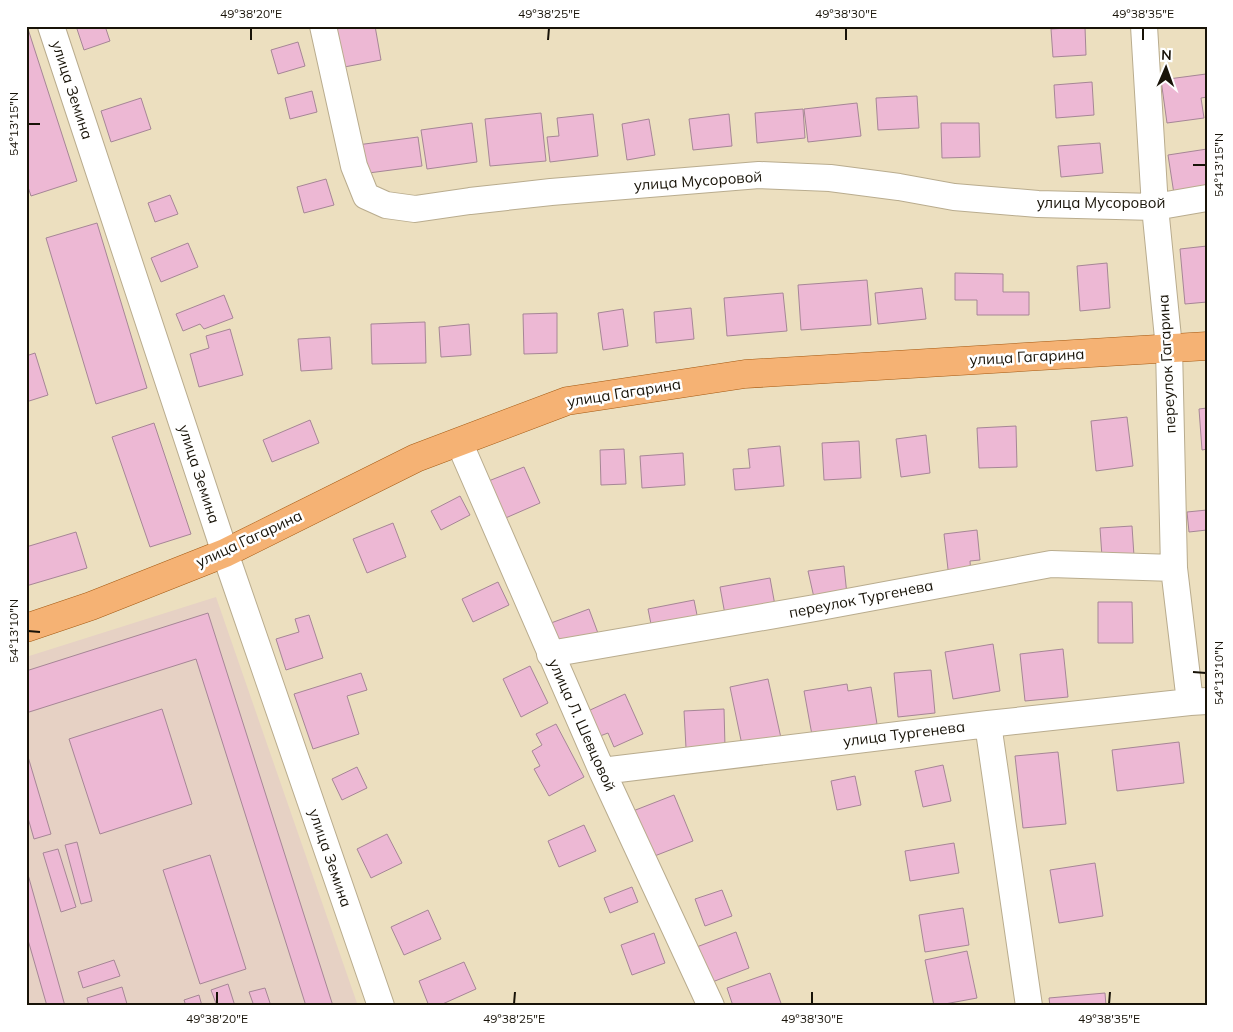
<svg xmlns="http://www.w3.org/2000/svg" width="1233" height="1032" viewBox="0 0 1233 1032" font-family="Mulish,sans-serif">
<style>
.commercial{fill:#e6d1c4}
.building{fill:#edb8d4;stroke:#a68696}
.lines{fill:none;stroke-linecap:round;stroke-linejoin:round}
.minor-casing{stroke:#b9ac8e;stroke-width:28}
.major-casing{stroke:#a45912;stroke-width:29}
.minor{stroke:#fff;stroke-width:26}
.major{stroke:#f5b274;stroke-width:28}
.ticks{fill:none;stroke:#181308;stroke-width:2}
.labels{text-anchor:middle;stroke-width:5;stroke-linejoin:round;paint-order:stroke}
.street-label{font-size:15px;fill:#181308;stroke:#fff}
.neatline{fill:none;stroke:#181308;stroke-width:2}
.ticks-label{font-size:12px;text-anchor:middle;fill:#181308}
</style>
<rect width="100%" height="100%" fill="#ecdfbf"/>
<path class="commercial" d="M216 597 358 1006H26V657Z"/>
<path class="building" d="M76 26H105L110 41 84 50Z
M351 26H375L381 60 339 68 332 30Z
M1085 27 1086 55 1053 57 1051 29Z
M28 29 77 181 31 196 26 181V30Z
M298 42 305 66 278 74 271 50Z
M1206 74 1207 97 1201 98 1204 118 1167 123 1161 80Z
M1092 82 1094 115 1056 118 1054 85Z
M312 91 317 112 290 119 285 98Z
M917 96 919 128 878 130 876 98Z
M141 98 151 129 111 142 101 111Z
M857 103 861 136 808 142 804 109Z
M803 109 805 138 757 143 755 113Z
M541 113 546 161 490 166 485 119Z
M593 114 598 156 550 162 547 137 559 136 557 118Z
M729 114 732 146 693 150 689 119Z
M649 119 655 155 627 160 622 124Z
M472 123 477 162 427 169 421 130Z
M941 123H979L980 157 942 158Z
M418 137 422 166 361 174 357 145Z
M1100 143 1103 173 1061 177 1058 146Z
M1207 149V189L1174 194 1168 155Z
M326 179 334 205 304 213 297 187Z
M170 195 178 214 155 222 148 203Z
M97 223 147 388 96 404 46 238Z
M188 243 198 267 161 282 151 258Z
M1207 246V302L1185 304 1180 249Z
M1107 263 1110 308 1080 311 1077 266Z
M955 273 1003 274V292H1029V315H977V300H955Z
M867 280 871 325 801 330 798 285Z
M922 288 926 319 878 324 875 293Z
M783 293 787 331 727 336 724 298Z
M224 295 233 318 204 329 200 324 183 331 176 314Z
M691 308 694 339 656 343 654 312Z
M623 309 628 346 603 350 598 313Z
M557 313V353L524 354 523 314Z
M425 322 426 363 372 364 371 324Z
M469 324 471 355 441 357 439 327Z
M230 329 243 375 199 387 190 354 209 348 206 336Z
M330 337 332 369 301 371 298 339Z
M35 353 48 395 26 402V356Z
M1207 408V449L1202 450 1199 409Z
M1127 417 1133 466 1096 471 1091 421Z
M310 420 319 443 272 462 263 440Z
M154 423 191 534 150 547 112 437Z
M1016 426 1017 467 979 468 977 428Z
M926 435 930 473 901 477 896 439Z
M859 441 861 478 824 480 822 443Z
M780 446 784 486 735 490 733 469 750 468 748 449Z
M624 449 626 484 601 485 600 450Z
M683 453 685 485 642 488 640 456Z
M524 467 540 503 501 520 486 482Z
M460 496 470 515 441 530 431 511Z
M1207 510V530L1189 532 1187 512Z
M393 523 406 557 367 573 353 539Z
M1132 526 1134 556 1102 557 1100 528Z
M977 530 980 560 970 561 971 575 949 578 944 534Z
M76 532 87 568 26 586V547Z
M844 566 847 595 815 602 808 571Z
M770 578 776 611 726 620 720 587Z
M498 582 509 605 473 622 462 599Z
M694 600 699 625 653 634 648 609Z
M1098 602H1132L1133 643H1098Z
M589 609 599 636 561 650 551 623Z
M208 613 333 1006H306L196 659 26 713V671Z
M309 615 323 658 286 670 276 639 299 632 295 619Z
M993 644 1000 691 953 699 945 652Z
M1063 649 1068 697 1025 701 1020 654Z
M530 666 548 703 521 717 503 679Z
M931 670 935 713 898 717 894 673Z
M361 673 367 690 347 696 359 734 313 749 294 694Z
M768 679 781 738 742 745 730 687Z
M847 684 848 691 871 687 877 724 812 735 804 691Z
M625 694 643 734 614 747 608 733 600 736 588 711Z
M162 709 192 804 100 834 69 739Z
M724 709 725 747 686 748 684 711Z
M556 724 584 777 549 796 534 769 540 766 532 751 542 745 536 734Z
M1179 742 1184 783 1117 791 1112 750Z
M26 750 51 834 34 839 26 811Z
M1058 752 1066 824 1023 828 1015 756Z
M943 765 951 801 923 807 915 771Z
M357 767 367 788 342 800 332 779Z
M855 776 861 805 837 810 831 781Z
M674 795 693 841 652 857 633 811Z
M584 825 596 851 559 867 548 841Z
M387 834 402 863 371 878 357 849Z
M77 842 92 901 81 904 65 845Z
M954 843 959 873 910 881 905 851Z
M58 849 76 907 61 912 43 853Z
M210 855 246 969 200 984 163 870Z
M1095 863 1103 916 1059 923 1050 870Z
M27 871 65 1006H47L26 933Z
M632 887 638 902 610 913 604 898Z
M722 890 732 916 705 926 695 899Z
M963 908 969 945 925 952 919 915Z
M428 910 441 939 404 955 391 927Z
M736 932 749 968 707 984 694 948Z
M654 933 665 963 632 975 621 945Z
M967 951 977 998 934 1006 925 960Z
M114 960 120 976 83 988 78 972Z
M464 962 476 989 438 1006H429L419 981Z
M770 973 782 1006H733L727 988Z
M228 984 235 1006H217L211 990Z
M122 987 127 1004 123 1006H89L87 998Z
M265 988 271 1006H254L249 992Z
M1105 993 1106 1006H1050L1049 998Z
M199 995 202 1006H186L184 1000Z"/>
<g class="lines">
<g class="minor-casing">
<path id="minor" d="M51 26 225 553 381 1006
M323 26 354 166 366 196 386 205 415 209 470 201 551 192 759 175 830 178 899 187 954 197 1038 204 1155 207 1207 198
M1144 26 1155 207 1169 348 1174 568 1190 702
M459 442 602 771 711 1006
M550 654 815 608 1051 564 1174 568
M988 724 1029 1006
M602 771 988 724 1190 702 1207 701"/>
</g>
<g class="major-casing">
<path id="major" d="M26 628 91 606 225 553 416 458 567 401 745 374 1207 346"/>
</g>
<use href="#minor" class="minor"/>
<use href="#major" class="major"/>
</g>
<path class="ticks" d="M251 40V28M548 40 549 28M846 40V28M1143 40V28M28 124H40M1193 165H1206M28 631 40 632M1193 672 1206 673M217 1004V992M514 1004 515 992M812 1004V992M1109 1004 1110 992"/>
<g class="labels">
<g class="street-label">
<text transform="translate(72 90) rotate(72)" y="5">улица Земина</text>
<text transform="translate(698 181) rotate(-4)" y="5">улица Мусоровой</text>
<text x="1101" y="208">улица Мусоровой</text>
<text transform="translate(1027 357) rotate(-3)" y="5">улица Гагарина</text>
<text transform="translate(1167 364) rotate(-93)" y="5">переулок Гагарина</text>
<text transform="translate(624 393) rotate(-9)" y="5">улица Гагарина</text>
<text transform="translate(199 474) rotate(72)" y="5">улица Земина</text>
<text transform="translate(249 539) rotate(-25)" y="5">улица Гагарина</text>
<text transform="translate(861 599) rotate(-11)" y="5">переулок Тургенева</text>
<text transform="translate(582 725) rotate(66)" y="5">улица Л. Шевцовой</text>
<text transform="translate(904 734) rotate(-7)" y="5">улица Тургенева</text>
<text transform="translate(330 858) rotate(71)" y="5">улица Земина</text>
</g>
</g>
<rect width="1233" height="1032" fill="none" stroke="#ffffff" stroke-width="55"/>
<g transform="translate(1166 68) rotate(2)" stroke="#ffffff" stroke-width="4" paint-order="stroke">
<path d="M0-4L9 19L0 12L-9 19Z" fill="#181308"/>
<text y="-8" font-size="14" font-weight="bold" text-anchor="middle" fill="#181308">N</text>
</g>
<rect x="28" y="28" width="1178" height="976" class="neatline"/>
<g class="ticks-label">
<text x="251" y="18">49°38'20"E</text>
<text x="549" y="18">49°38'25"E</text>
<text x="846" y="18">49°38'30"E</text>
<text x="1143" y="18">49°38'35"E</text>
<text transform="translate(14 124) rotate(-90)" y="4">54°13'15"N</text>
<text transform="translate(1219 165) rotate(-90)" y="4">54°13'15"N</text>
<text transform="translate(14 631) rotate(-90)" y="4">54°13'10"N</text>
<text transform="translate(1219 673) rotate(-90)" y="4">54°13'10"N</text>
<text x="217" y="1023">49°38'20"E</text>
<text x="514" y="1023">49°38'25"E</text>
<text x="812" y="1023">49°38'30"E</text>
<text x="1109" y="1023">49°38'35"E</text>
</g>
</svg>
